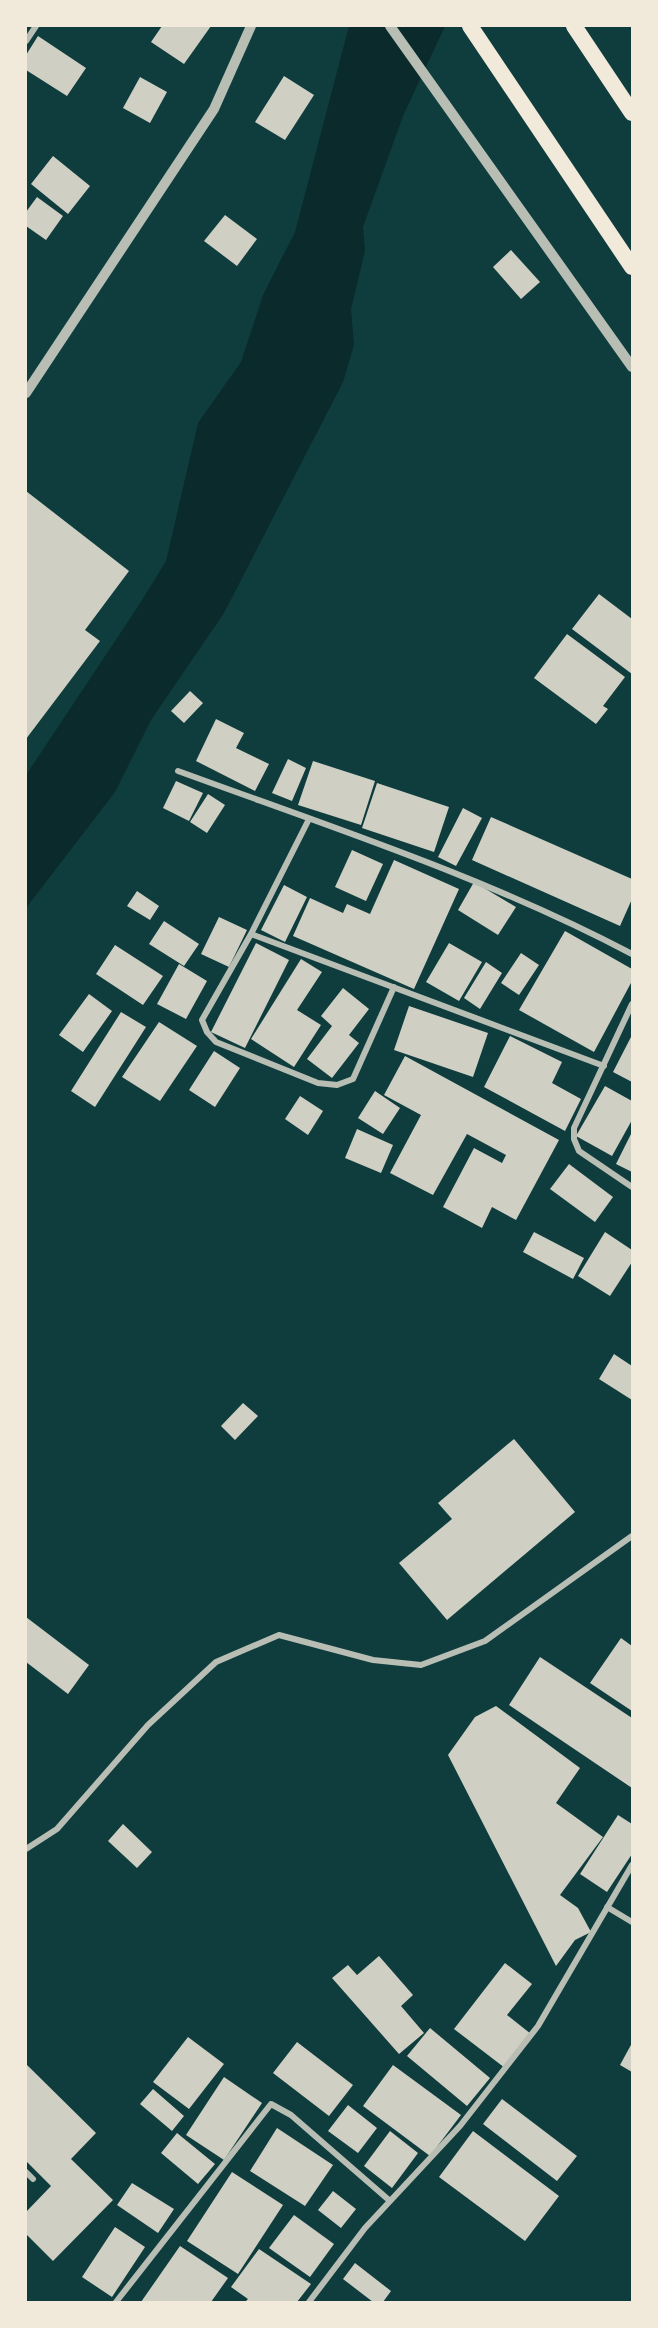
<svg xmlns="http://www.w3.org/2000/svg" width="658" height="2328" viewBox="0 0 658 2328" font-family="Rubik,sans-serif">
<style>
.water{fill:#0a2a2b}
.building{fill:#cfcfc3}
.lines{fill:none;stroke-linecap:round;stroke-linejoin:round}
.minor{stroke:#b8beb3;stroke-width:6}
.tertiary{stroke:#b8beb3;stroke-width:10}
.trunk{stroke:#f1e9da;stroke-width:16}
</style>
<rect width="100%" height="100%" fill="#0f3d3e"/>
<path class="water" d="M349 26H445L403 116 363 227 365 251 351 309 354 345 343 382 224 613 151 720 115 792 26 908V775L139 605 166 561 198 423 241 362 263 295 295 232Z"/>
<path class="building" d="M162 26H211L184 64 151 42Z
M38 36 86 68 67 96 26 70V55Z
M284 76 314 95 285 140 255 122Z
M140 77 167 92 150 123 123 108Z
M53 156 90 186 68 214 31 184Z
M37 197 63 216 46 240 26 226V212Z
M225 215 257 239 237 266 204 241Z
M511 250 540 282 521 299 493 267Z
M26 491 129 571 85 630 100 641 26 739Z
M599 594 632 619V674L572 629Z
M567 634 625 677 603 706 608 709 596 724 534 678Z
M190 691 203 703 184 723 171 711Z
M216 719 244 733 236 748 269 764 255 791 196 761Z
M288 759 306 768 292 801 272 793Z
M313 761 375 781 361 825 298 805Z
M176 781 203 793 189 821 163 808Z
M377 783 449 807 434 852 362 828Z
M208 794 225 805 207 833 190 822Z
M463 808 482 818 456 866 438 857Z
M491 817 632 879V899L620 926 472 860Z
M352 850 383 864 366 901 335 887Z
M394 860 459 889 414 989 293 936 310 898 343 913 347 904 370 914Z
M474 882 516 907 498 935 458 910Z
M284 885 307 897 285 942 261 930Z
M137 891 159 906 150 920 127 906Z
M219 917 247 930 229 967 201 954Z
M164 921 199 944 184 966 149 944Z
M565 931 632 969V981L594 1052 519 1010Z
M256 943 289 960 245 1048 211 1032Z
M449 943 482 962 459 1001 426 982Z
M115 945 163 976 143 1005 96 974Z
M521 953 539 965 519 995 501 983Z
M301 959 322 972 297 1010 321 1025 294 1067 251 1039Z
M486 962 502 973 480 1009 464 998Z
M179 964 207 981 186 1019 157 1004Z
M343 988 369 1009 349 1035 359 1043 332 1078 307 1059 332 1026 321 1016Z
M89 994 112 1011 83 1052 59 1035Z
M409 1006 488 1033 473 1077 394 1050Z
M121 1012 146 1027 95 1107 71 1091Z
M159 1022 197 1046 160 1101 122 1077Z
M632 1035V1082L613 1072Z
M510 1036 562 1062 552 1083 581 1099 565 1131 484 1087Z
M214 1051 240 1068 215 1107 189 1090Z
M405 1056 559 1140 516 1220 492 1207 482 1228 443 1207 474 1148 502 1163 506 1155 467 1134 433 1195 390 1173 421 1115 384 1095Z
M605 1086 632 1101V1120L612 1156 576 1136Z
M375 1091 400 1108 383 1134 358 1118Z
M300 1096 323 1111 308 1135 285 1119Z
M357 1129 393 1145 381 1173 345 1158Z
M632 1132V1172L616 1164Z
M569 1164 613 1197 595 1222 550 1189Z
M534 1232 584 1258 573 1279 523 1252Z
M605 1232 632 1250V1262L610 1296 578 1276Z
M614 1354 632 1366V1400L599 1379Z
M243 1403 258 1416 235 1440 221 1426Z
M514 1439 575 1512 447 1620 399 1563 452 1519 438 1503Z
M26 1617 89 1665 68 1694 26 1662Z
M621 1638 632 1646V1711L590 1683Z
M540 1657 632 1718V1788L509 1705Z
M496 1706 580 1768 556 1803 603 1837 560 1895 578 1908 591 1932 575 1940 556 1966 448 1755 475 1717Z
M618 1815 632 1824V1854L607 1892 580 1874Z
M123 1824 152 1852 137 1868 108 1841Z
M379 1956 413 1995 401 2006 424 2033 399 2054 332 1978 348 1965 357 1975Z
M505 1963 532 1984 507 2015 531 2034 505 2068 454 2029Z
M430 2028 490 2078 467 2106 407 2056Z
M188 2037 224 2064 189 2109 153 2082Z
M297 2042 353 2085 329 2116 273 2073Z
M632 2043V2072L620 2065Z
M26 2064 96 2133 71 2159 113 2200 53 2261 26 2234V2212L51 2186 26 2161Z
M393 2065 461 2115 430 2156 363 2106Z
M224 2077 262 2103 224 2160 186 2135Z
M153 2089 184 2116 172 2131 140 2104Z
M502 2099 577 2156 557 2181 483 2124Z
M348 2105 377 2128 358 2153 328 2131Z
M277 2128 333 2165 305 2206 250 2171Z
M390 2131 418 2153 392 2188 364 2166Z
M473 2131 559 2196 525 2241 439 2177Z
M177 2133 215 2164 198 2184 161 2153Z
M232 2172 283 2205 238 2274 187 2241Z
M132 2183 174 2209 158 2233 117 2205Z
M333 2191 356 2209 341 2228 318 2210Z
M294 2215 334 2244 310 2277 269 2248Z
M115 2227 145 2247 112 2297 82 2277Z
M180 2246 228 2278 211 2302H141Z
M259 2249 311 2284 297 2302H245L248 2299 231 2287Z
M355 2263 391 2291 383 2302H373L343 2279Z"/>
<g class="lines">
<path class="minor" d="M26 41 36 26
M178 771C331 827 488 878 632 954
M309 819 251 934 202 1020 207 1032 216 1042 318 1083 337 1085 353 1079 394 987
M251 934 604 1066
M632 1004 574 1128V1139L579 1151 632 1187
M26 1849 57 1829 148 1725 216 1662 279 1635 373 1660 421 1665 485 1641 632 1536
M607 1907 632 1922
M26 2172 33 2179
M116 2302 271 2104 291 2115 390 2201
M309 2302 365 2228 460 2126 538 2026 632 1865"/>
<path class="tertiary" d="M390 26 632 367
M26 393 214 109 251 26"/>
<path class="trunk" d="M470 26 632 267
M574 26 632 113"/>
</g>
<rect width="658" height="2328" fill="none" stroke="#f1e9da" stroke-width="54"/>
</svg>
